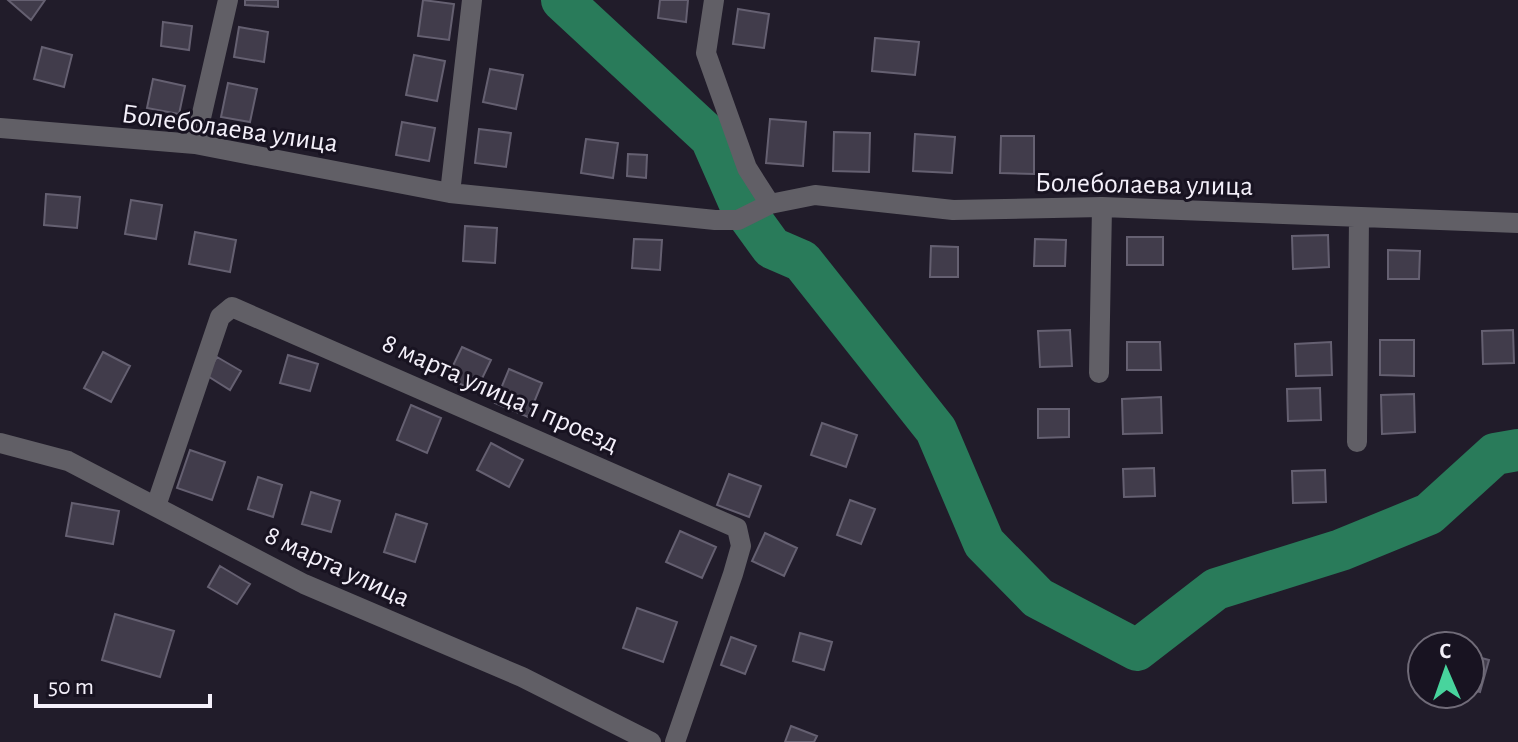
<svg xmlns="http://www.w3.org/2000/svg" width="1518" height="742" viewBox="0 0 1518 742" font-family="'Alegreya Sans',sans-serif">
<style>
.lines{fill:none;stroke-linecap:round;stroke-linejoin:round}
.river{stroke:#297b5a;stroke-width:42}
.building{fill:#413c4b;stroke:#656071;stroke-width:2}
.minor{stroke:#615f66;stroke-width:20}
.labels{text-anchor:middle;stroke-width:6;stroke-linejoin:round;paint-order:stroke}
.street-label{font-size:28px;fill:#f4f0fa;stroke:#181321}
</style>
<rect width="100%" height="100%" fill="#211c2a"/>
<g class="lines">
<path class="river" d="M562 0 711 138 740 204 772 248 802 261 936 430 984 543 1038 598 1137 650 1216 589 1341 550 1429 514 1495 454 1518 450"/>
</g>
<path class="building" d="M8 0H45L31 20Z
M245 0H278V7L245 5Z
M423 0 454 4 449 40 418 36Z
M660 0H688L686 22 658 18Z
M738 9 769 14 764 48 733 44Z
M163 22 192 26 189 50 161 46Z
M239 27 268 32 264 62 234 57Z
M875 38 919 42 915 75 872 71Z
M42 47 72 55 64 87 34 79Z
M414 55 445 61 437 101 406 95Z
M490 69 523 75 516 109 483 102Z
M153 79 185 86 179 114 147 108Z
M228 83 257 89 250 122 221 117Z
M770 119 806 122 803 166 766 163Z
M402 122 435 128 429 161 396 155Z
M479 129 511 133 506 167 475 163Z
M834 132 870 133 869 172 833 171Z
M915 134 955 137 952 173 913 171Z
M1001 136H1034V174L1000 173Z
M586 139 618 143 613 178 581 173Z
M628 154 647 155 646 178 627 176Z
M46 194 80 197 77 228 44 225Z
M131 200 162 205 156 239 125 234Z
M465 226 497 228 495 263 463 261Z
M195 232 236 240 230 272 189 264Z
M1328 235 1329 267 1293 269 1292 236Z
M1127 237H1163V265H1127Z
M634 239 662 240 660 270 632 268Z
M1035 239 1066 240 1065 266H1034Z
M931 246 958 247V277H930Z
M1388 250 1420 251 1419 279H1388Z
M1070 330 1072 366 1040 367 1038 331Z
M1513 330 1514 363 1483 364 1482 331Z
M1380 340H1414V376L1380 375Z
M1127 342H1160L1161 370H1127Z
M1331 342 1332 375 1296 376 1295 344Z
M462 347 491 360 476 391 447 378Z
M103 352 130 366 111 402 84 388Z
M288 355 318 364 310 391 280 383Z
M217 357 241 371 230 390 206 375Z
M509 369 542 383 528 417 495 403Z
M1320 388 1321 420 1288 421 1287 389Z
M1414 394 1415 432 1382 434 1381 395Z
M1161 397 1162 433 1123 434 1122 399Z
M411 405 441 418 427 453 397 440Z
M1038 409H1069V437L1038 438Z
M822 423 857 435 846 467 811 455Z
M491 443 523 460 509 487 477 470Z
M190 450 225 462 212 500 177 488Z
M1154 468 1155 496 1124 497 1123 469Z
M1325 470 1326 502 1293 503 1292 471Z
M729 474 761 486 749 517 717 505Z
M258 477 282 485 273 517 248 509Z
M311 492 340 501 331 532 302 524Z
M850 500 875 509 861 544 837 535Z
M72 503 119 511 113 544 66 536Z
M396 514 427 524 415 562 384 552Z
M680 531 716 547 702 578 666 562Z
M765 533 797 548 784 576 752 561Z
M220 566 250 584 237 604 208 587Z
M637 608 677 622 663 662 623 648Z
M115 614 174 631 160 677 102 660Z
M800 633 832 642 824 670 793 661Z
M731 637 756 646 745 674 721 665Z
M1470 655 1489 660 1480 692 1470 689Z
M791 726 817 736 814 742H785Z"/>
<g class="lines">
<path class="minor" d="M714 0 706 53 747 168 770 204
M0 128 195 144 450 193 715 220H738L770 204 815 195 953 210 1102 207 1518 223
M195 144 228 0
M450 193 472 0
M1099 373 1102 207
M1357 442 1359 217
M0 443 68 461 304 584 522 677 651 742
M156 506 220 317 232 307 737 528 741 546 733 574 675 742"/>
</g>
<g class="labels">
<g class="street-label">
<text transform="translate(230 127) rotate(8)" y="10">Болеболаева улица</text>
<text transform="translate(1144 183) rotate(1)" y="10">Болеболаева улица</text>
<text transform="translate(501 392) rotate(24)" y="10">8 марта улица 1 проезд</text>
<text transform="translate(338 565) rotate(25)" y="10">8 марта улица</text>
</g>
</g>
<g transform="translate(1446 670) rotate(358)"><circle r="38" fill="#181321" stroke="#706b78" stroke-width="2"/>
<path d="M0-6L14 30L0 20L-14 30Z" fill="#48d49d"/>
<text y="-12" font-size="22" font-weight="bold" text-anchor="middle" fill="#f4f0fa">С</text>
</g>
<path d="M36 694v12h174v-12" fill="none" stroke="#f4f0fa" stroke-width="4"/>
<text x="48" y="694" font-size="24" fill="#f4f0fa" stroke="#181321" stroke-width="6" paint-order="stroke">50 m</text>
</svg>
